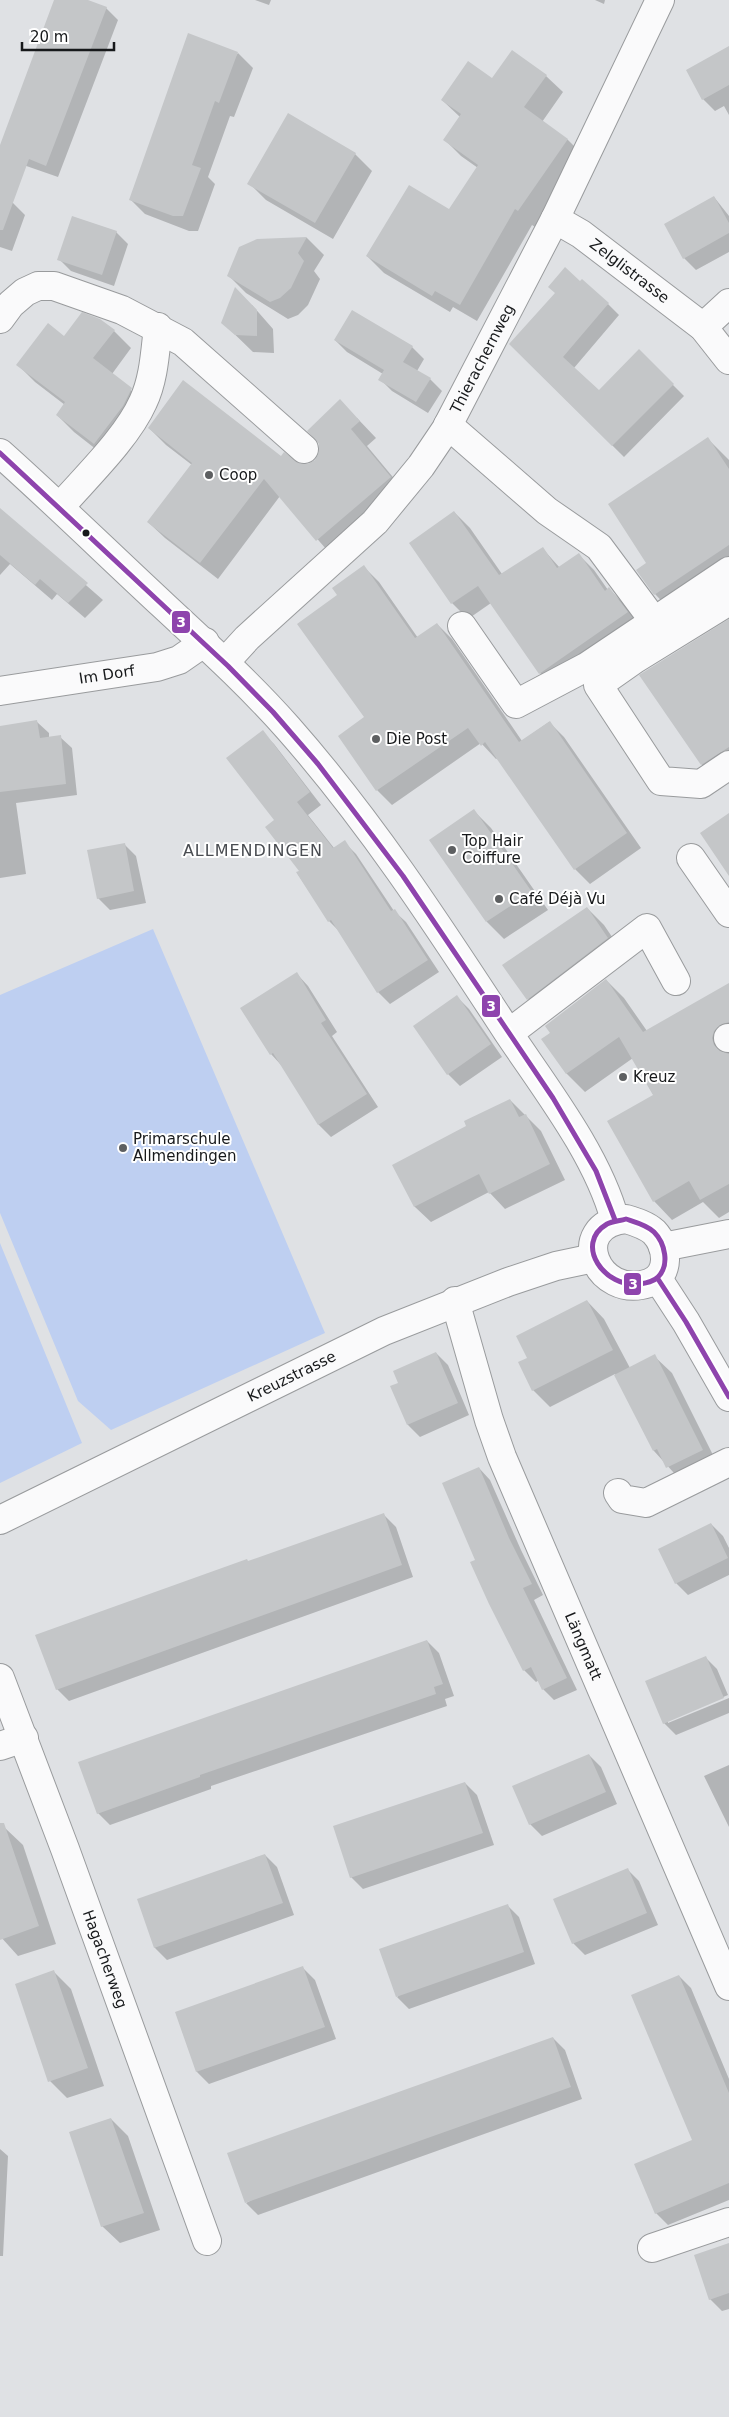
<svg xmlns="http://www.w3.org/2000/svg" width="729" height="2417" viewBox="0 0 729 2417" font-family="'DejaVu Sans',sans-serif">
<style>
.green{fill:#becff1}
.shadow{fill:#0003}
.building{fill:#c4c6c8}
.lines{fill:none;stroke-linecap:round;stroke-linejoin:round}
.minor-casing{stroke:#999b9d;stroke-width:30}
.minor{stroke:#fafafb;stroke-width:28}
.bus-1-casing{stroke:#fff;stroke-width:9}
.bus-1{stroke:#8e44ad;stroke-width:5}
.poi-dot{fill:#5d5f61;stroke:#fff;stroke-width:2}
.bus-dot{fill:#17191b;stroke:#fff;stroke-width:2}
.labels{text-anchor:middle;stroke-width:4;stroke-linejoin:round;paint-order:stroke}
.street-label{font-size:15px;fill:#17191b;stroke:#fff}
.poi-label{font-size:15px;fill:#17191b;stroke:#fff;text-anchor:start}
.neighbourhood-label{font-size:16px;letter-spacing:1px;fill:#494c51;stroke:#fff}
.line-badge{stroke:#fff;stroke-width:2}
.badge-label{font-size:14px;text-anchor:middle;font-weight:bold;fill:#fff}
</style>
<rect width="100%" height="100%" fill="#dfe1e4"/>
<path class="green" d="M153 929 325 1333 111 1430 78 1401 0 1213V995Z
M0 1243 82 1443 0 1483Z"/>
<path class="shadow" d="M55 0H85L106 8 118 20 58 177 12 161 0 150Z
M255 0H271L269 5Z
M595 0H605L604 4Z
M729 47V115L724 106 715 111 703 99Z
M238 53 253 68 234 117 230 116 208 177 215 184 198 231H189L145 214 130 199Z
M546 76 563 92 542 122 568 140 584 156 535 227 532 225 477 321 453 307 450 312 384 273 367 256 449 210 478 168 461 156 445 140 460 117 442 100Z
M355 154 372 171 333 239 266 200 249 183Z
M714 197 729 216V252L696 270 684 258Z
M0 199 13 203 25 215 12 251 0 247Z
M116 232 128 244 114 286 71 271 59 259Z
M307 238 324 255 314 271 320 279 308 305 298 315 288 319 246 293 229 276 257 240Z
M608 304 619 315 574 368 599 391 639 351 684 396 624 457 510 344Z
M252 305 273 329 274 353 253 352 222 322Z
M114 331 131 348 112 374 149 406 111 461 74 432 57 415 65 405 35 382 18 365 64 338Z
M335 340 412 347 424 359 417 371 430 379 442 391 428 413 392 391 380 379 383 374 347 352Z
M357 418 376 438 367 446 407 494 333 557 280 496 218 579 165 538 148 522 192 465 166 445 149 428 281 457 301 466 309 465 316 461Z
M708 439 729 460V581L676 616 655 594 648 563Z
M0 510 103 600 85 618 57 594 52 600 10 564 0 575Z
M454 512 470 528 502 574 543 549 560 568 579 555 594 570 608 590 609 589 625 605 642 628 555 689 540 673 491 603 468 619 452 603Z
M364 567 379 582 418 638 437 624 452 639 522 741 549 722 564 737 641 848 590 884 575 869 498 758 496 759 481 743 392 805 377 790 340 736 366 718 339 596Z
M729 621V775L719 782 702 765Z
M37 722 49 733V738L60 737 72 748 77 795 16 803 26 874 0 878V727Z
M262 732 274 744 321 805 308 815 334 848 344 842 356 854 394 911 406 922 439 972 390 1004 378 992 341 933 329 921 297 873 300 871 276 820Z
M474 811 491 828 548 910 504 939 487 922Z
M124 844 136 856 146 903 110 910 98 898Z
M587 908 604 925 625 956 545 1016 528 999Z
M297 974 308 986 337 1032 332 1036 378 1107 331 1137 319 1125 282 1066 271 1054Z
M606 980 624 998 647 1031 729 985V1212L719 1218 703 1202 672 1220 654 1201V1096L633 1058 585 1092 567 1074 543 1040Z
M457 997 469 1009 502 1057 460 1086 448 1074Z
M510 1100 541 1131 565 1180 505 1209 489 1192 431 1222 415 1207 394 1166 468 1127Z
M587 1301 604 1319 630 1368 654 1356 672 1373 719 1467 684 1484 654 1451 615 1374 550 1407 533 1390 528 1358Z
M436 1353 448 1365 469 1415 420 1437 408 1425 392 1387 400 1384Z
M479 1468 490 1480 521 1550 543 1595 534 1600 577 1690 554 1700 543 1689 539 1680 536 1682 524 1670 491 1603 476 1561Z
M384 1515 396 1527 413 1577 69 1701 57 1689Z
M711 1524 723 1536 729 1548V1575L688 1595 676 1583Z
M427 1641 439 1653 454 1696 445 1699 447 1706 211 1786V1789L110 1825 98 1813Z
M705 1657 717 1669 728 1695 668 1720V1723L729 1698V1713L676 1735 664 1723Z
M589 1755 601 1767 617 1804 542 1836 530 1824Z
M729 1765V1827L704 1776Z
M465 1783 477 1795 494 1845 363 1889 351 1877Z
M5 1828 23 1845 56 1944 18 1956 0 1936V1830Z
M265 1855 277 1867 294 1915 167 1960 155 1948 139 1900Z
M627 1869 639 1881 658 1925 585 1955 573 1943Z
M507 1905 519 1917 535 1964 409 2009 397 1997Z
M303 1968 315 1980 336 2039 209 2084 197 2072 176 2013Z
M54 1972 71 1989 104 2086 67 2098 50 2081Z
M679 1976 691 1988 729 2079V2200L668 2225 656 2213 694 2140Z
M553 2038 565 2050 582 2099 258 2215 246 2203Z
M111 2119 128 2136 160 2230 120 2243 102 2226Z
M0 2149 8 2156 3 2256H0Z
M729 2244V2309L722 2311 710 2299Z"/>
<path class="building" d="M54 0H88L107 7 46 166 29 159 3 230H0V145Z
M188 33 238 52 219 103 215 101 192 165 201 168 183 216H173L129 200Z
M729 46V85L702 100 686 70Z
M512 50 547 75 524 107 568 139 518 211 515 209 460 305 435 291 432 296 366 256 409 185 449 209 478 165 443 140 461 114 441 100 468 61 492 78Z
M288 113 356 153 315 223 247 184Z
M714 196 729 223V233L683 259 664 224Z
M72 216 117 231 102 275 57 260Z
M307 237 298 253 304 261 291 288 280 298 270 302 227 276 239 247 257 239Z
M565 267 580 281 582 279 609 303 563 357 599 390 639 349 674 384 612 446 509 344 555 293 548 287Z
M235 287 257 310V336L235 335 221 323Z
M352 310 413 346 403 362 431 378 416 402 378 380 384 370 334 340Z
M82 312 100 319 115 330 93 358 132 388 123 406 94 444 56 415 65 402 16 365 48 323 64 336Z
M183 380 281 456 284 452 301 464H308L315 460 319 452V444L307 431 340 399 360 421 351 429 391 477 316 541 264 479 200 563 147 522 192 463 148 428Z
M708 437 729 469V545L654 595 636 570 646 563 608 504Z
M0 508 88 583 68 603 40 579 35 585 0 555Z
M454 511 499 575 543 547 557 568 579 553 605 591 609 587 628 612 539 674 478 586 451 604 409 543Z
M364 565 415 638 437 623 519 742 550 721 627 833 574 870 485 742 481 746 468 728 376 791 338 736 364 717 297 624 337 595 332 588Z
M729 619V747L701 765 639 675Z
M37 720 40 738 61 735 66 784 0 792V726Z
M263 730 310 792 297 802 333 848 345 840 391 911 395 909 428 960 377 993 331 920 328 922 296 872 299 871 265 827 274 820 226 758Z
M474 809 532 892 486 922 429 840Z
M729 813V876L700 833Z
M125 843 134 891 97 899 87 850Z
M587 907 608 938 527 1000 502 965Z
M297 972 326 1020 321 1023 367 1094 318 1125 273 1053 270 1055 240 1008Z
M606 979 643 1032 729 983V1022L720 1025 714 1031 712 1038 714 1045 720 1051 729 1054V1184L700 1200 689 1181 653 1202 607 1121 653 1095 619 1037 566 1074 541 1039 550 1033 545 1026Z
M457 995 491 1044 447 1075 413 1026Z
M510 1099 519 1117 526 1114 550 1164 489 1194 479 1174 414 1207 392 1165 466 1126 464 1121Z
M587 1300 613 1350 532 1391 518 1362 527 1358 516 1336Z
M436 1352 458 1403 407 1425 390 1386 398 1383 393 1371Z
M655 1354 703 1450 666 1468 657 1449 653 1451 614 1375Z
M479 1467 509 1538 532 1584 523 1588 567 1678 542 1690 531 1667 523 1671 489 1604 470 1562 475 1560 442 1483Z
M384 1513 402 1565 56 1690 35 1635 247 1559 248 1561Z
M711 1523 728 1558 675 1584 658 1549Z
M427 1640 443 1684 434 1687 436 1694 200 1775V1777L97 1814 78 1762Z
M706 1656 724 1698 663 1724 645 1681Z
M589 1754 606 1792 529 1825 512 1786Z
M465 1782 483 1833 350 1878 333 1826Z
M0 1823H4L39 1926 0 1940Z
M265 1854 283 1903 154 1948 137 1899Z
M628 1868 647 1913 572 1944 553 1899Z
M508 1904 524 1952 396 1997 379 1949Z
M303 1966 325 2027 196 2072 175 2012Z
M54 1970 88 2068 48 2082 15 1984Z
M679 1975 729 2093V2183L655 2214 634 2164 692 2140 631 1995Z
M553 2037 571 2087 245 2203 227 2153Z
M111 2118 144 2213 101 2227 69 2132Z
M729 2243V2293L709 2300 694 2255Z"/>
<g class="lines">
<g class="minor-casing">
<g id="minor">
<path id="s1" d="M555 219 581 234 703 327 729 360"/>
<path d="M0 319 11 304 25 292 38 286H54L122 310 183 342 304 449"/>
<path d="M703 327 729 303"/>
<path d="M448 425 547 511 599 547 654 621"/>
<path d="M0 453C56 503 109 555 164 606 207 646 249 684 288 728 371 822 439 927 507 1031 545 1088 597 1154 615 1220"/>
<path d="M60 507C86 477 127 438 143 402 154 379 155 352 158 327"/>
<path d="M729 601 635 659 598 685 661 781 701 784 729 765"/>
<path d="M462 626 516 704 586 667 729 571"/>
<path id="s2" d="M226 661 247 638 375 522 421 466 446 429 555 219 660 0"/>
<path id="s3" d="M0 691 157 667 179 660 205 642"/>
<path d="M691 858 729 913"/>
<path d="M509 1033 647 928 676 981"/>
<path d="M728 1038H729"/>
<path d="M626 1219C636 1222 646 1225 654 1232 668 1247 671 1275 649 1283 597 1301 566 1225 626 1219Z"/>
<path d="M663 1247 729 1234"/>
<path d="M658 1279 686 1322 729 1397"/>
<path id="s4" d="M455 1301 489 1420 502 1457 729 1986"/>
<path d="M618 1493 622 1499 646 1503 729 1462"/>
<path id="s5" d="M0 1520 384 1331 508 1282 556 1266 594 1258"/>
<path id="s6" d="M0 1678 65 1849 207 2241"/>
<path d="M0 1746 24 1738"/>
<path d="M652 2248 729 2222"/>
</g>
</g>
<use href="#minor" class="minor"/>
<g class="bus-1-casing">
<path id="bus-1" d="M0 453 228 666 273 712 318 764 403 876 553 1098 596 1171 615 1220
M626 1219C635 1222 647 1225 654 1232 665 1243 670 1265 658 1277 653 1282 647 1283 640 1284 605 1289 573 1244 607 1224 613 1221 620 1221 626 1219Z
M658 1279 686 1322 729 1397"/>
</g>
<use href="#bus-1" class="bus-1"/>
</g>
<g class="poi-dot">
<circle cx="209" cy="475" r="5"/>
<circle cx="376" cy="739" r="5"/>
<circle cx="452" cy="850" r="5"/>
<circle cx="499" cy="899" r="5"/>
<circle cx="623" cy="1077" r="5"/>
<circle cx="123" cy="1148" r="5"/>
</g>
<circle class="bus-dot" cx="86" cy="533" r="4.5"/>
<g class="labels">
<g class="street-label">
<text dy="5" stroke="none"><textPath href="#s1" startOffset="91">Zelglistrasse</textPath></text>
<text dy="5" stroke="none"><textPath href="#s2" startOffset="400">Thierachernweg</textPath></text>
<text dy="5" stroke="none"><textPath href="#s3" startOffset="108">Im Dorf</textPath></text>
<text dy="5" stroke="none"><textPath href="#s5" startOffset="325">Kreuzstrasse</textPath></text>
<text dy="5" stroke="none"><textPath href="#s4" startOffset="369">Längmatt</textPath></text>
<text dy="5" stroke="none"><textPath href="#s6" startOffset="300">Hagacherweg</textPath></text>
</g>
<g class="poi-label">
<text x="219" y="480">Coop</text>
<text x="386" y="744">Die Post</text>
<text x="462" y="846">Top Hair<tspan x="462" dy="17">Coiffure</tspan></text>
<text x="509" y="904">Café Déjà Vu</text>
<text x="633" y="1082">Kreuz</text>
<text x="133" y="1144">Primarschule<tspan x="133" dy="17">Allmendingen</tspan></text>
</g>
<g class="neighbourhood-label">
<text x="253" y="856">ALLMENDINGEN</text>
</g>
</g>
<g class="line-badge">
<rect x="171" y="610" width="20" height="24" rx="5" fill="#8e44ad"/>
<rect x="481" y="994" width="20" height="24" rx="5" fill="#8e44ad"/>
<rect x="623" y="1272" width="19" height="24" rx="5" fill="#8e44ad"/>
</g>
<g class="badge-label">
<text x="181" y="627">3</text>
<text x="491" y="1011">3</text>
<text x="633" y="1289">3</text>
</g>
<path d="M22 42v8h92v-8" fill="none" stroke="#17191b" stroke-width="2.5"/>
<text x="30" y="42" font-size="15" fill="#17191b" stroke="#ffffff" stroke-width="4" paint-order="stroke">20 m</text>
</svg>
